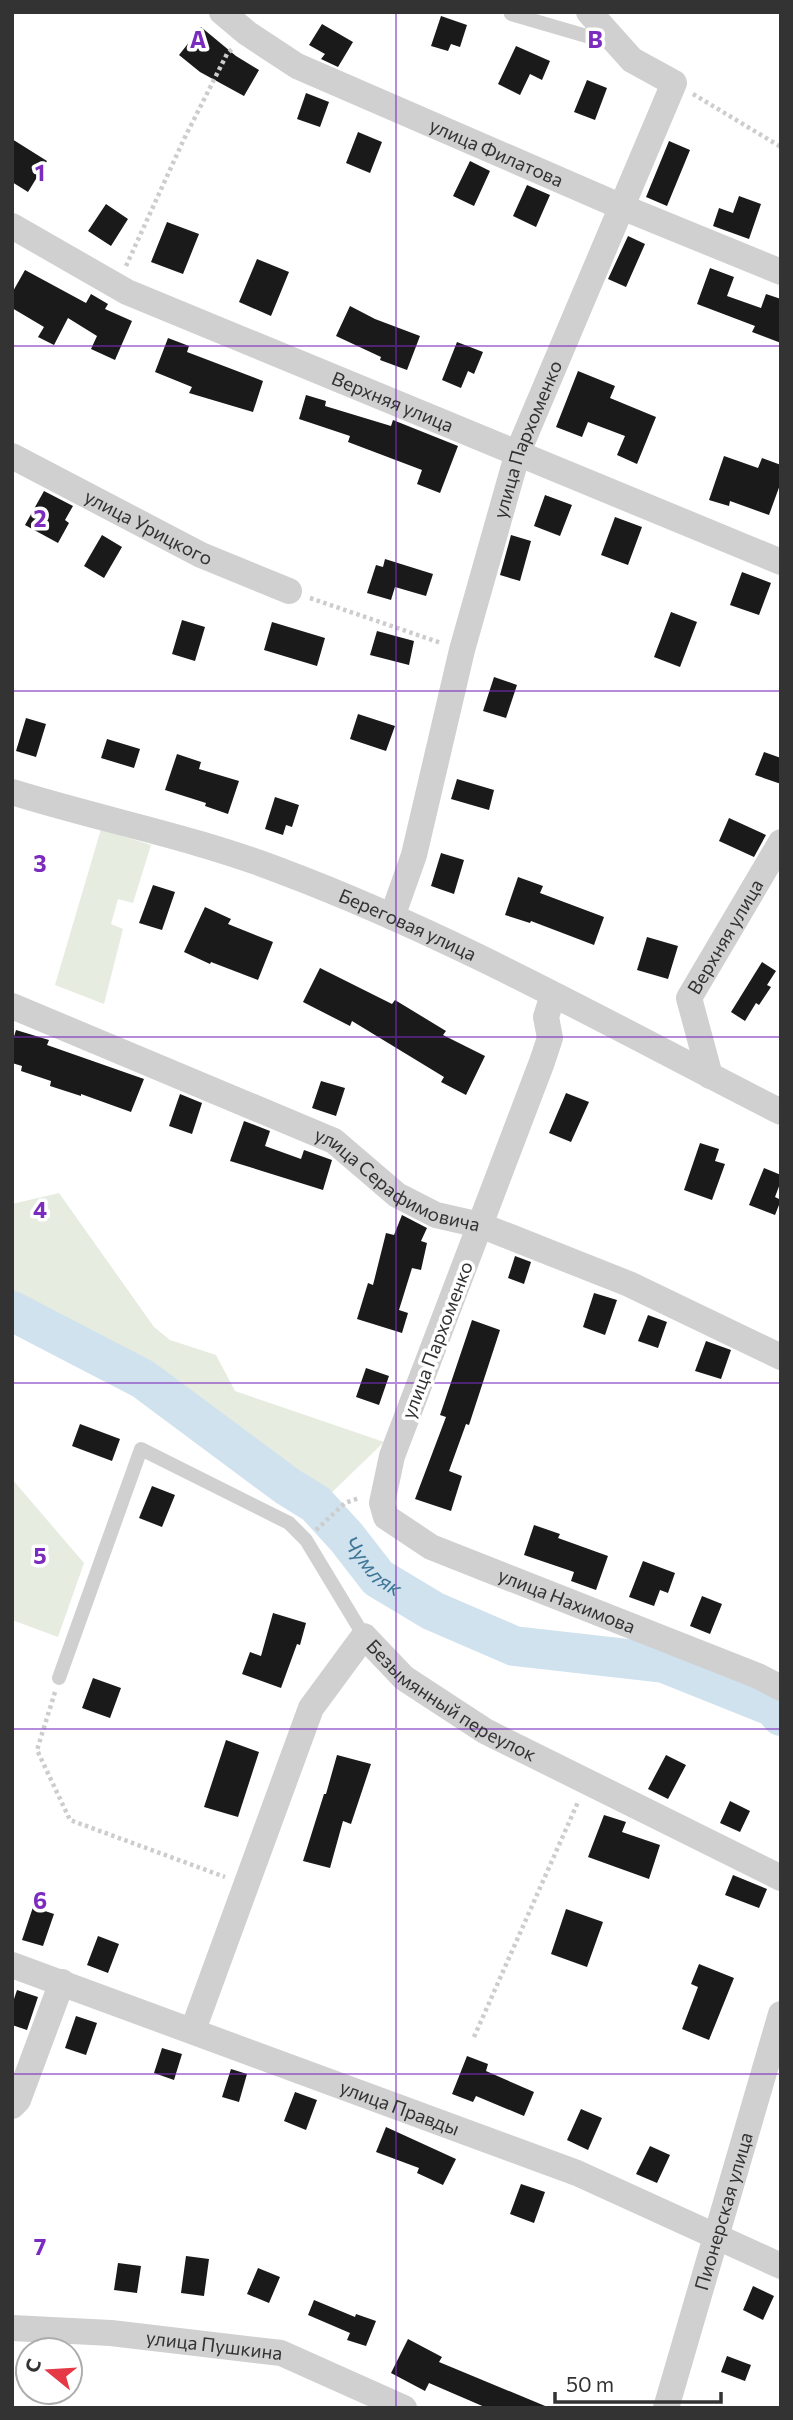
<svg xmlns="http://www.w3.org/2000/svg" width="793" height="2420" viewBox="0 0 793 2420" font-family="Commissioner,sans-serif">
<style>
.green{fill:#e6ecdf}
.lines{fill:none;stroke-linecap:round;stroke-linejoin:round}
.river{stroke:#cfe2ee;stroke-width:40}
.building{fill:#1a1a1a}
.path{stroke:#cdcdcd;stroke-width:4.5;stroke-dasharray:3.5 3.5;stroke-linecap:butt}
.service{stroke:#d0d0d0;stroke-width:14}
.minor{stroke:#d0d0d0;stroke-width:26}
.grid{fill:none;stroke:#7b2cbf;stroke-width:2;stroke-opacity:0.55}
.labels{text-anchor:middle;stroke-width:7;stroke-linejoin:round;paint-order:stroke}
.street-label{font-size:19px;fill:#333;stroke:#fff}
.water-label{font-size:21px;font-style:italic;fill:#3f7597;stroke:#fff}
.grid-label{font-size:23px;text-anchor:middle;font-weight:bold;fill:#7b2cbf;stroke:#fff;stroke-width:7;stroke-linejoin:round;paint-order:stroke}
</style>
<rect width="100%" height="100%" fill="#fff"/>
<path class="green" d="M101 829 151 845 133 903 118 899 111 924 123 929 104 1004 55 985Z
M59 1193 154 1327 170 1340 216 1355 235 1391 384 1442 325 1499 222 1433 169 1390 163 1394 143 1379 14 1312 12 1314V1204Z
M12 1479 84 1563 58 1637 12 1620Z"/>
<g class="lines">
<path class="river" id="s1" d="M12 1311 143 1379 287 1486 316 1504 347 1538 378 1578 433 1611 514 1646 664 1663 774 1707 781 1716"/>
</g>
<path class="building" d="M441 16 467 25 460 47 451 44 448 51 431 46Z
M322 24 353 42 338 67 321 59 325 54 309 45Z
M201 27 236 56 259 70 244 96 200 72 179 55Z
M516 46 550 61 542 80 530 74 520 95 498 84Z
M587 80 607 88 595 120 574 112Z
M306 93 329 102 320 127 297 119Z
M358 132 382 142 370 173 346 163Z
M12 139 47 161 28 192 12 182Z
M669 141 690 150 667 206 646 197Z
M470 161 490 171 474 206 453 196Z
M527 185 550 195 536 227 513 216Z
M739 196 761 204 749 239 713 226 719 208 733 213Z
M106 204 128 219 111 246 88 231Z
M167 222 199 234 183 274 151 262Z
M628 236 645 244 626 287 608 279Z
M257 259 289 272 271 316 239 302Z
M710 268 734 277 727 296 761 308 766 294 781 299V343L752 332 755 326 697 304Z
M25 270 86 303 91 294 108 304 105 309 132 321 115 360 91 349 97 336 68 318 54 345 38 337 44 327 12 308V293Z
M350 306 375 319 420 336 407 370 380 360 381 357 336 336Z
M168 338 189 346 187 352 263 381 253 412 189 393 192 387 155 372Z
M457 342 483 352 474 374 468 371 461 388 442 380Z
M578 371 615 386 610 398 656 417 637 464 617 455 625 436 588 422 582 437 556 427Z
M306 395 326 401 325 406 391 426 393 420 458 446 440 493 417 484 422 470 348 442 350 436 299 419Z
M724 456 758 468 762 458 781 465V482L769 515 730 501 729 506 709 500Z
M44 491 73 506 65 520 69 523 58 543 25 525Z
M545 495 572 505 560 536 534 526Z
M615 517 642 527 628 565 601 555Z
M102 535 122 547 104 578 84 566Z
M511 535 531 541 520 581 500 575Z
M385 559 433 574 426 596 395 587 391 600 367 593 376 565 383 567Z
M742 572 771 583 759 615 730 605Z
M671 612 697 622 680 667 654 657Z
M182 620 205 627 195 661 172 654Z
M272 622 325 638 317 666 264 650Z
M377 631 414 641 409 665 370 655Z
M494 677 517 685 506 718 483 711Z
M358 714 395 726 386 751 350 739Z
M26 718 46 724 36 757 16 751Z
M107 739 140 749 134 768 101 758Z
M764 752 781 758V784L755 775Z
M177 754 201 762 199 769 239 781 228 814 205 806 206 803 165 790Z
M457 779 494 790 489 810 451 799Z
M275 797 299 805 292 827 286 825 283 835 265 829Z
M729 818 766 835 754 857 719 841Z
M441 853 464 860 454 894 431 886Z
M518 877 543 886 540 893 604 917 594 945 531 921 530 923 505 915Z
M153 885 175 892 162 930 139 923Z
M205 907 231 919 228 924 273 942 258 980 211 962 210 964 184 952Z
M647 937 678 946 668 979 637 970Z
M762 962 776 971 767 985 771 987 759 1005 756 1003 745 1021 731 1012Z
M320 968 392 1004 395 1000 446 1031 443 1035 485 1056 466 1095 441 1082 444 1077 352 1021 350 1026 303 1002Z
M16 1030 49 1040 47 1045 144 1079 131 1112 81 1094V1096L50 1086 51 1081 21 1071 22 1066 12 1063V1043Z
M321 1081 345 1088 336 1116 312 1108Z
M566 1093 589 1102 571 1142 549 1133Z
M180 1094 202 1103 192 1134 169 1126Z
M244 1121 270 1131 265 1146 301 1159 304 1150 332 1160 323 1190 230 1161Z
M700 1143 719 1149 715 1161 725 1164 712 1200 684 1190Z
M764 1168 781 1175V1181L775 1197 781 1200 775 1215 749 1205Z
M402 1215 427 1228 421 1241 427 1243 421 1270 412 1268 399 1310 408 1313 402 1333 357 1319 368 1283 373 1285 386 1233 394 1235Z
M515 1256 531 1262 524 1284 508 1278Z
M594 1293 617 1300 605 1335 583 1327Z
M648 1315 667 1322 658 1348 638 1341Z
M472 1320 500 1330 469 1425 466 1424 449 1471 462 1476 451 1511 415 1499 446 1417 440 1415Z
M706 1341 731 1350 721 1379 695 1371Z
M366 1368 389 1376 379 1405 356 1397Z
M80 1424 120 1439 112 1461 72 1446Z
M152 1486 175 1495 162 1527 139 1518Z
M534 1525 560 1534 558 1538 608 1556 596 1590 571 1581 574 1572 524 1555Z
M643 1561 675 1573 668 1593 660 1590 654 1606 629 1597Z
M702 1596 722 1604 710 1634 690 1626Z
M273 1613 306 1623 300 1645 297 1644 281 1688 242 1674 250 1652 261 1656Z
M93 1678 121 1688 110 1718 82 1708Z
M226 1740 259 1752 238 1817 204 1807Z
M337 1755 371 1764 351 1824 343 1821 330 1868 303 1861 324 1794H326Z
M666 1755 686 1765 668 1799 648 1789Z
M730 1801 750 1811 740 1832 720 1823Z
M604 1815 626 1822 622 1832 660 1845 649 1879 588 1857Z
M733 1875 767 1889 759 1908 725 1895Z
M33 1907 54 1914 43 1946 22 1940Z
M566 1909 603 1922 587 1967 551 1954Z
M98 1936 119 1944 108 1973 87 1965Z
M699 1964 734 1978 709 2040 682 2029 698 1987 691 1984Z
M17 1990 38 1997 27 2030 12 2025V2005Z
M76 2016 97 2023 86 2055 65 2048Z
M162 2048 182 2054 174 2080 154 2073Z
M467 2056 488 2064 486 2071 534 2092 524 2116 476 2096 473 2102 452 2094Z
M231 2069 247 2074 239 2102 222 2097Z
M295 2092 317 2100 306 2130 284 2121Z
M581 2109 602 2118 588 2150 567 2140Z
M386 2127 456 2159 443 2185 417 2173 419 2168 376 2152Z
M650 2146 670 2155 657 2183 636 2174Z
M521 2184 545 2192 534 2223 510 2214Z
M186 2256 209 2259 204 2296 181 2293Z
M118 2263 141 2266 137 2293 114 2290Z
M258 2268 280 2277 269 2303 247 2294Z
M753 2286 774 2296 763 2320 743 2310Z
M314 2300 355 2317 356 2314 376 2321 366 2346 347 2340 350 2333 308 2315Z
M408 2339 442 2357 439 2362 550 2408H487L429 2383 425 2391 391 2373Z
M727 2356 751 2365 745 2381 721 2372Z"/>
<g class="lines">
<path class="path" d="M693 94 781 147
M126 266 184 139 227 54 233 48
M310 598 441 643
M316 1530 345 1503 359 1498
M55 1692 37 1750 70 1820 225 1877
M474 2037 578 1802"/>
<path class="service" d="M511 14 614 44
M59 1678 141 1449 289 1523 306 1540 364 1636"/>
<g class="minor">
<path id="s2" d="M222 12 247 33 297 66 622 207 781 272"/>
<path id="s3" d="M12 226 127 292 781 562"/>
<path id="s4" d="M12 456 201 555 289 591"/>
<path id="s5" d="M12 792C102 820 193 837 281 871 454 936 616 1028 781 1112"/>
<path id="s6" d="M392 917 414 855 462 650 518 452 674 83 632 60 589 12"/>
<path id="s7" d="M553 995 546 1017 550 1038 542 1062 392 1456 382 1503 386 1517 431 1547 758 1676 781 1688"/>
<path id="s8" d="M12 1006 334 1141 397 1195 436 1215 480 1225 629 1284 781 1357"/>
<path id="s9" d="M710 1076 689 998 781 842"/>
<path id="s10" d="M12 1965 577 2173 781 2266"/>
<path id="s11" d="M193 2030 311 1708 364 1636 404 1678 485 1731 781 1878"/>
<path d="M12 2106 18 2100 62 1982"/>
<path id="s12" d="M12 2328 111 2333 281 2353 404 2408"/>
<path id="s13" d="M666 2408 781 2014"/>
</g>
</g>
<path class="grid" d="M396 12V2408M12 346H781M12 691H781M12 1037H781M12 1383H781M12 1729H781M12 2074H781"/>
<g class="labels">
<g class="street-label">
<text dy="7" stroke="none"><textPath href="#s2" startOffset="310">улица Филатова</textPath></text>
<text dy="7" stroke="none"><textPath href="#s3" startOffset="420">Верхняя улица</textPath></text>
<text dy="7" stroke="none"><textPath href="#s6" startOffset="497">улица Пархоменко</textPath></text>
<text dy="7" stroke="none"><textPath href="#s4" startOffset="154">улица Урицкого</textPath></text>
<text dy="7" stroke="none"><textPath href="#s5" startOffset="418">Береговая улица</textPath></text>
<text dy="7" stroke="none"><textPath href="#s9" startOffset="152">Верхняя улица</textPath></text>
<text dy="7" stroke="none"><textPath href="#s8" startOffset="425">улица Серафимовича</textPath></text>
<text transform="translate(437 1340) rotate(-69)" y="7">улица Пархоменко</text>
<text dy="7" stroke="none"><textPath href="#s7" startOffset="754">улица Нахимова</textPath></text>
<text dy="7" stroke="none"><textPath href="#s11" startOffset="542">Безымянный переулок</textPath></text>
<text dy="7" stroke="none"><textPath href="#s10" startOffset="413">улица Правды</textPath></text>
<text dy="7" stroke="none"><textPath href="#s13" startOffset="205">Пионерская улица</textPath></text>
<text dy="7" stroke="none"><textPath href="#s12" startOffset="203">улица Пушкина</textPath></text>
</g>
<g class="water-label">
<text dy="7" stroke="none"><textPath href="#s1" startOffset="446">Чумляк</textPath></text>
</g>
</g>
<g class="grid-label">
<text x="198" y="48">A</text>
<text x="595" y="48">B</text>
<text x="40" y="181">1</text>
<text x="40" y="527">2</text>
<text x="40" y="872">3</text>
<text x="40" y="1218">4</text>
<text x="40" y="1564">5</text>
<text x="40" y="1909">6</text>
<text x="40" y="2255">7</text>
</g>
<rect width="793" height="2420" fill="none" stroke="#333333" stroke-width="28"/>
<g transform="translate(49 2371) rotate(288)"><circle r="33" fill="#ffffff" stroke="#adadad" stroke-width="2"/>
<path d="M0-5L12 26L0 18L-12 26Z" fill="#e63946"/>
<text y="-10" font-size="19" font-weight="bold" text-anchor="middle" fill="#333333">С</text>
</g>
<path d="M555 2392v10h166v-10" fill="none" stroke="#333333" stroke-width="3.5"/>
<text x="566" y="2392" font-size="21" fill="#333333" stroke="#ffffff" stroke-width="5" paint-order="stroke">50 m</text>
</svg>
